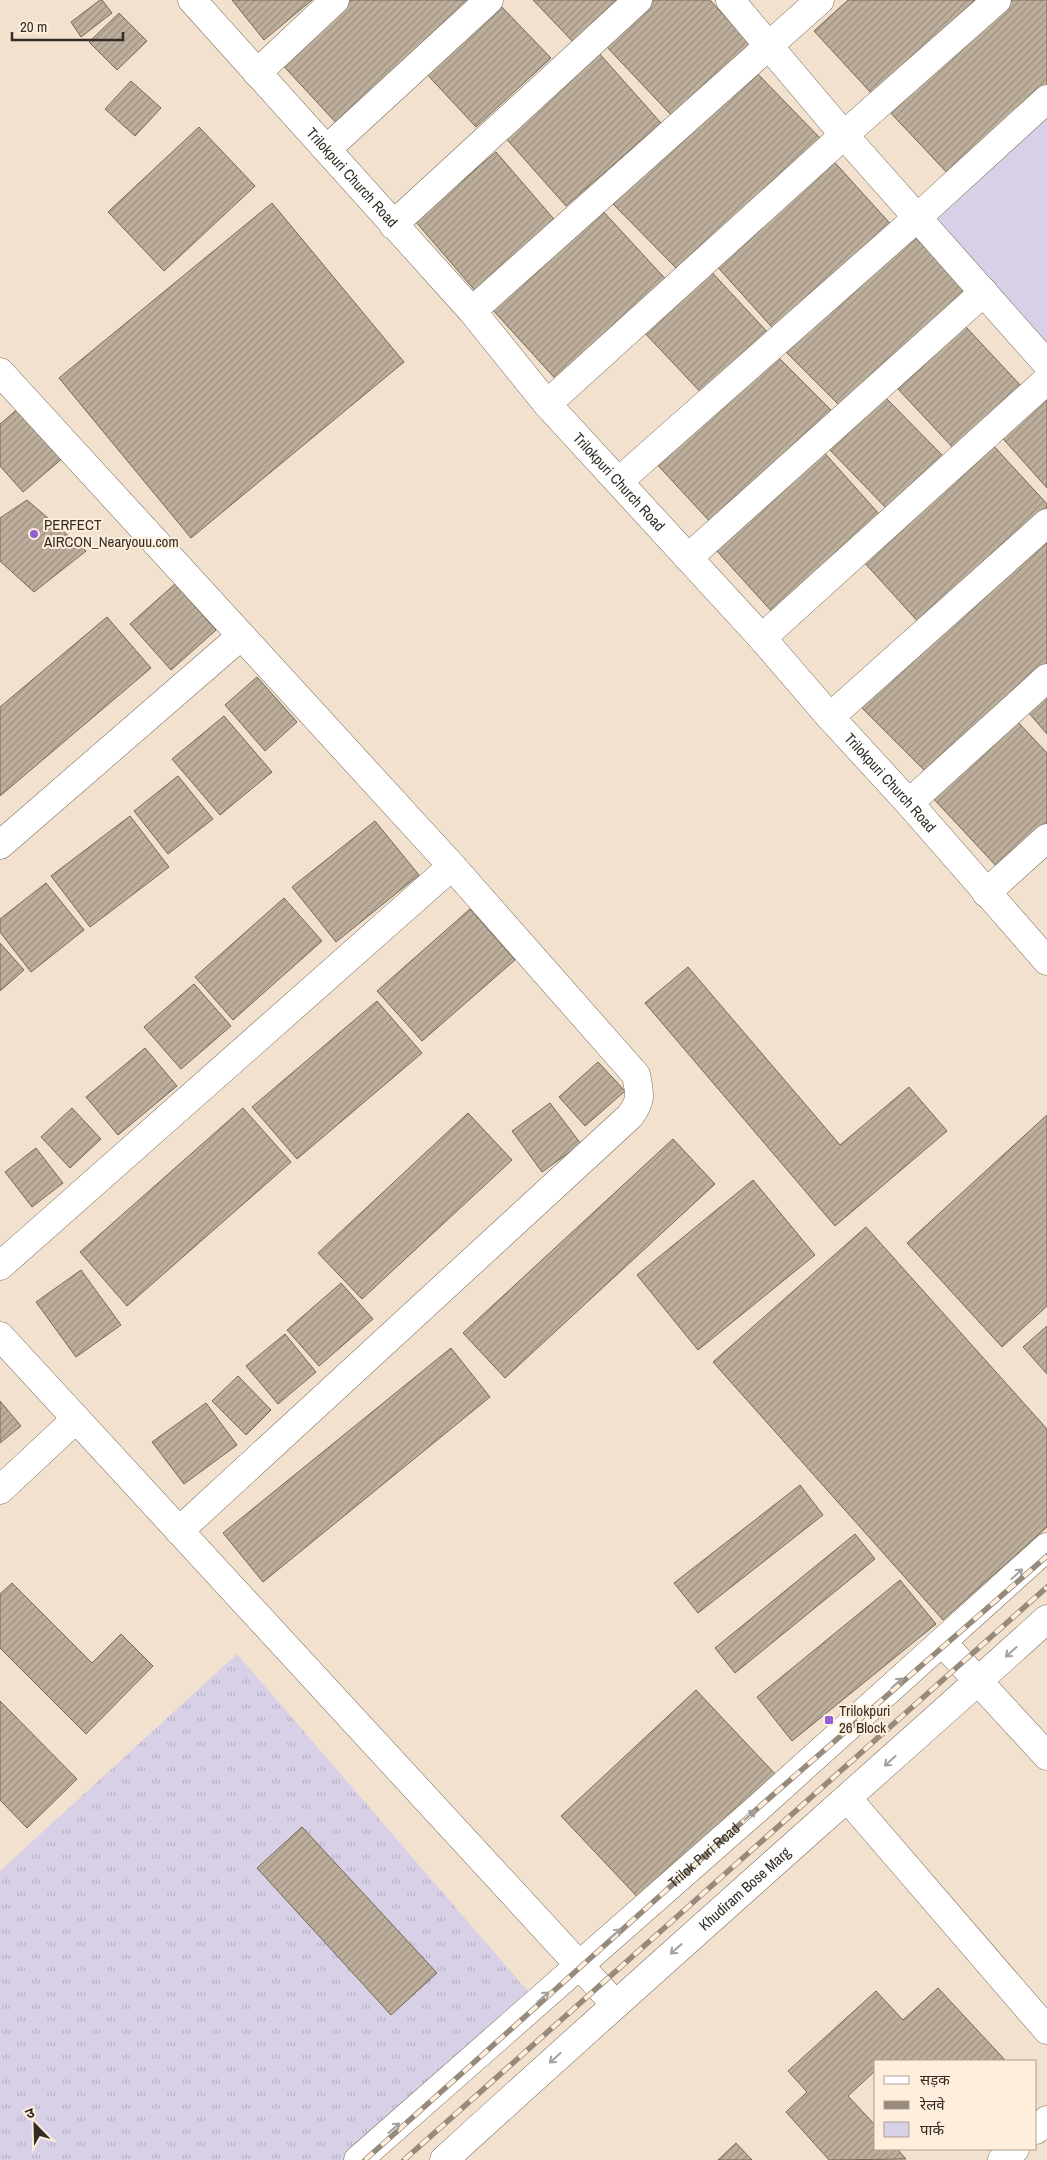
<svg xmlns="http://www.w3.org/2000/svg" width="1047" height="2160" viewBox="0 0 1047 2160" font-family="'Archivo Narrow','Noto Sans Devanagari',sans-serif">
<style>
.grass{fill:url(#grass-tufts)}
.green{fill:#d7d0e7}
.building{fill:url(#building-hatch);stroke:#766858}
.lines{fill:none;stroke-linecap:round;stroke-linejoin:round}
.street-casing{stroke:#7a6c5b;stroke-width:29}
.secondary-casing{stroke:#7a6c5b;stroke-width:29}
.street{stroke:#fff;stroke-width:28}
.secondary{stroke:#fff;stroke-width:28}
.rail-casing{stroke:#958a7c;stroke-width:5.5}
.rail{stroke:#feeedb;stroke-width:4;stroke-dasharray:11;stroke-linecap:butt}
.oneway{stroke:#a3a09d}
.poi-dot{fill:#925fd8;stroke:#feeedb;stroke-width:2}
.labels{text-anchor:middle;stroke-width:4;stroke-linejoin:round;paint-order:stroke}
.street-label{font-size:15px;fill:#332d26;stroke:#feeedb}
.poi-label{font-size:15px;fill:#332d26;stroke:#feeedb;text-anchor:start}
</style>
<defs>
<pattern id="grass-tufts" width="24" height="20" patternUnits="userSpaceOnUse" patternTransform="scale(1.25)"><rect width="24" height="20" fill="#d7d0e7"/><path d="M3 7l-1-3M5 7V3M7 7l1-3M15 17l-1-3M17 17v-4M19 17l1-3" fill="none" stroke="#b9b3c6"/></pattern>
<pattern id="building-hatch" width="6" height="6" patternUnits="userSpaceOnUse" patternTransform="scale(1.25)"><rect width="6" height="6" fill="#beaf9d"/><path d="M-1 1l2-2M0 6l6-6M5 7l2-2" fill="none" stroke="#9b8f80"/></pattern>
</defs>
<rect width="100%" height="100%" fill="#f1e1ce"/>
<path class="grass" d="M237 1654 531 1995 344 2160H0V1871Z"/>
<path class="green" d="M1047 112V351L929 217Z"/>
<path class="building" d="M100 0H102L112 13 81 37 71 22Z
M232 0H312L264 40Z
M345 0H477L339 126 278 60Z
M495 0 551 58 476 127 422 69Z
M533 0H623L575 44Z
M654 0H710L750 44 672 116 605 45Z
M848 0H975L872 94 814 31Z
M1012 0H1047V85L951 177 887 109Z
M119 13 147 41 117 70 89 42Z
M598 52 661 123 566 206 503 135Z
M752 68 820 138 682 274 613 204Z
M131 81 161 108 135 136 105 109Z
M199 127 255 186 164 271 108 212Z
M496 152 559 225 478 294 415 221Z
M829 156 895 229 779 335 713 262Z
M272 203 404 362 191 538 59 378Z
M600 208 671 285 561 385 491 308Z
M911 233 970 294 843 409 780 346Z
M707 267 771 336 705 397 641 329Z
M965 326 1023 388 956 451 898 389Z
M777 356 834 413 713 525 653 460Z
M1047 388V488L997 432Z
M882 394 944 457 888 510 827 447Z
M20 407 64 457 23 492 0 466V424Z
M991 443 1047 504V510L921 625 863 561Z
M821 449 880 515 774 614 715 549Z
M27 500 86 551 34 592 0 561V518Z
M1047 540V666L928 774 859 705Z
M175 584 216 630 171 670 130 624Z
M107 617 151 668 0 796V707Z
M257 677 297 722 265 751 225 705Z
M1047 695V734L1028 712Z
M224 716 272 772 220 815 172 759Z
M1014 718 1047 753V825L999 869 930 795Z
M178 776 213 819 168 854 134 811Z
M130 816 169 867 90 927 51 876Z
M375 821 419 875 336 942 292 887Z
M46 883 84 930 31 972 0 932V919Z
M284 898 322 941 233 1020 195 977Z
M470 909 515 960 422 1041 377 991Z
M0 943 24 970 0 991Z
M688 967 840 1145 909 1087 947 1131 835 1226 645 1003Z
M194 984 231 1026 181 1069 144 1027Z
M377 1001 422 1053 297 1159 252 1107Z
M145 1048 177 1086 118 1135 86 1097Z
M598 1062 625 1091 585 1126 559 1097Z
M550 1103 581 1144 542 1172 512 1131Z
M72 1108 101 1139 70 1168 41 1137Z
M243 1108 291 1162 127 1306 80 1252Z
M468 1113 512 1160 362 1299 318 1253Z
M1047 1115V1306L1002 1347 907 1243Z
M673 1139 715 1184 505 1378 463 1333Z
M36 1148 63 1183 32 1207 5 1172Z
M753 1180 815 1255 698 1350 637 1275Z
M866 1227 1047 1429V1527L943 1620 713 1362Z
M81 1270 121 1325 76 1357 36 1302Z
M341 1283 373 1319 319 1366 287 1330Z
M1047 1326V1374L1023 1347Z
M285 1334 316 1372 278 1404 246 1366Z
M451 1348 490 1397 263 1582 223 1533Z
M238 1376 271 1410 246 1435 212 1401Z
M0 1401 21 1426 0 1443Z
M206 1403 237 1445 184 1484 152 1442Z
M800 1485 823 1515 698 1613 674 1583Z
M855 1534 875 1559 735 1673 715 1648Z
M900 1580 936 1624 792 1741 757 1697Z
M12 1583 92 1663 121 1634 153 1666 86 1734 0 1648V1594Z
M696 1690 778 1777 644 1904 561 1816Z
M0 1701 77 1779 27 1828 0 1800Z
M302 1827 437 1973 391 2015 257 1868Z
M938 1988 1006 2061H876V2070L848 2096 876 2126V2149H897L906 2159 829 2160 786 2112 807 2092 788 2071 876 1991 903 2020Z
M736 2143 752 2160H718Z"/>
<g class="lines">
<g class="street-casing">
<g id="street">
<path id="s1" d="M192 0 472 311 547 404 762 638 830 717 909 803 1047 961"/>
<path d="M730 0 844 135 1047 364"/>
<path d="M257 73 335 0"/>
<path d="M327 149 489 0"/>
<path d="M393 225 638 0"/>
<path d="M472 311 820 0"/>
<path d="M0 372 452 866 636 1075C640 1094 642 1100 630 1116L179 1531"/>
<path d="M547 404 844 135 997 0"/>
<path d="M619 481 918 217 1047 99"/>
<path d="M688 558 984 292"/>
<path d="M762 638 1047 380"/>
<path d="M830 717 1047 523"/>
<path d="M909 803 1047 678"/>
<path d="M0 845 241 636"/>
<path d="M986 893 1047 838"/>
<path d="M0 1266 452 866"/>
<path d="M0 1336 615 2004"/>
<path d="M0 1490 76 1419"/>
<path d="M942 1642 1047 1756"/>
<path d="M848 1799 1047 2030"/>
<path d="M1036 2130 1047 2120"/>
<path d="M1002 2160 1015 2149"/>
</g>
</g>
<g class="secondary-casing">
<g id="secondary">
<path id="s2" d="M358 2160 758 1808 1047 1547"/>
<path id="s3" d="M444 2160C643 1978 846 1800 1047 1619"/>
</g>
</g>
<use href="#street" class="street"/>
<use href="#secondary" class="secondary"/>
<g class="rail-casing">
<path id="rail" d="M365 2160 758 1808 1047 1556
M404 2160 1047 1587"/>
</g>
<use href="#rail" class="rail"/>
</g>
<defs><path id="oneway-shaft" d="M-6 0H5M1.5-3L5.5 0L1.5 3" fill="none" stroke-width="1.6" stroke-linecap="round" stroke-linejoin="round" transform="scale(1.25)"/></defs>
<g class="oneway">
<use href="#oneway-shaft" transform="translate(1017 1574) rotate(-42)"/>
<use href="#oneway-shaft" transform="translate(1011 1652) rotate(138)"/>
<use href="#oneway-shaft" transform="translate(897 1683) rotate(-42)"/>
<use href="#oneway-shaft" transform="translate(890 1761) rotate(138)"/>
<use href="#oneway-shaft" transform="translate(750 1815) rotate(-41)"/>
<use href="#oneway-shaft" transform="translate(615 1934) rotate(-41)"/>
<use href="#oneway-shaft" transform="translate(676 1949) rotate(139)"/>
<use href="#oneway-shaft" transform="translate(543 1997) rotate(-41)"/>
<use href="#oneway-shaft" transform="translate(555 2058) rotate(138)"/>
<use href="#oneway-shaft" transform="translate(394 2128) rotate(-41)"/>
</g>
<g class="poi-dot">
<circle cx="34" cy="534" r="5"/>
<rect x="824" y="1715" width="10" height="10" rx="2.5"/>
</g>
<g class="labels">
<g class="street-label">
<text dy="5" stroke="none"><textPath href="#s1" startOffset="239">Trilokpuri Church Road</textPath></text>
<text dy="5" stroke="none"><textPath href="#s1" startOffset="644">Trilokpuri Church Road</textPath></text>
<text dy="5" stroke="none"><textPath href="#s1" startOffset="1049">Trilokpuri Church Road</textPath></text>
<text dy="5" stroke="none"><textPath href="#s2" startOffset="461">Trilok Puri Road</textPath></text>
<text dy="5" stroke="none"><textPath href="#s3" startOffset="405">Khudiram Bose Marg</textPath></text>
</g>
<g class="poi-label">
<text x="44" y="530">PERFECT<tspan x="44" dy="17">AIRCON_Nearyouu.com</tspan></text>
<text x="839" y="1716">Trilokpuri<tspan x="839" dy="17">26 Block</tspan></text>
</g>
</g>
<rect x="874" y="2060" width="162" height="90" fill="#feeedb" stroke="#ada193"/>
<rect x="884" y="2076" width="25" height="8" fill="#ffffff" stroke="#ada193"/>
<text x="920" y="2085" font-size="15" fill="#332d26">सड़क</text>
<rect x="884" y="2101" width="25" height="8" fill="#958a7c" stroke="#ada193"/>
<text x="920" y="2110" font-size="15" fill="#332d26">रेलवे</text>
<rect x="884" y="2122" width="25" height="15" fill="#d7d0e7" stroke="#ada193"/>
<text x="920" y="2135" font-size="15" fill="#332d26">पार्क</text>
<g transform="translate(35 2125) rotate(337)" stroke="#feeedb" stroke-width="4" paint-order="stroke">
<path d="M0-4L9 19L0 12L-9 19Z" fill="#332d26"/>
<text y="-8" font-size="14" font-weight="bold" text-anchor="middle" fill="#332d26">उ</text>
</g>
<path d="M12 32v8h111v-8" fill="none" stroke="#332d26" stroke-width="2.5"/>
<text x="20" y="32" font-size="15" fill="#332d26" stroke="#feeedb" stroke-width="4" paint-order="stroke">20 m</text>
</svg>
